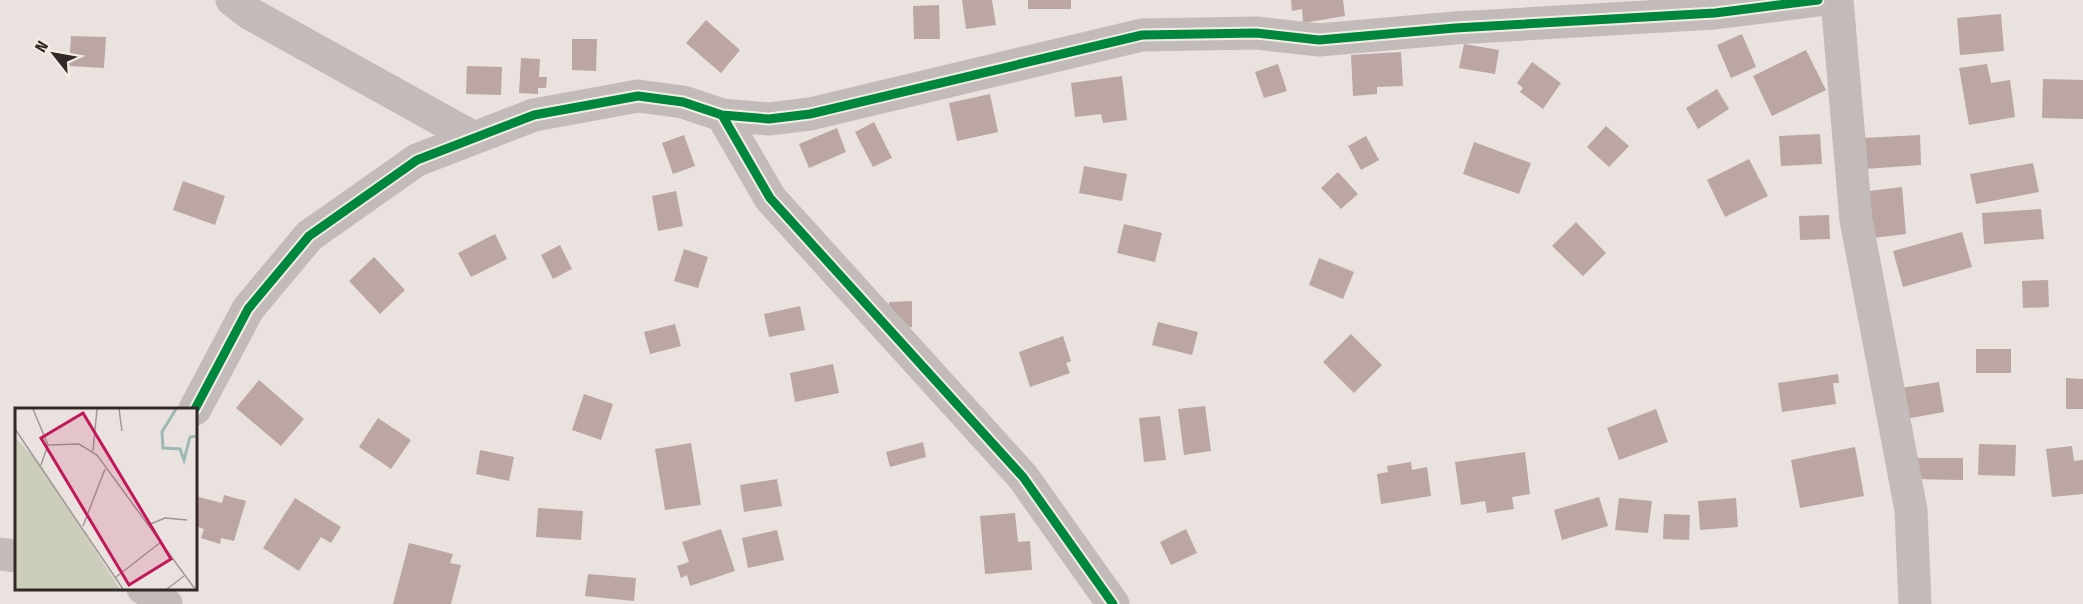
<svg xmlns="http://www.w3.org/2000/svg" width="2083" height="604" viewBox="0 0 2083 604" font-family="'Fira Sans Condensed',sans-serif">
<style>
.building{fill:#bba6a3}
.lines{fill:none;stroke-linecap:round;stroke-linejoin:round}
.minor{stroke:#c2bbb9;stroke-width:33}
.cycleway-casing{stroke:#f6ece6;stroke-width:13}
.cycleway{stroke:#00873e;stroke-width:9}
.inset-river{fill:none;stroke:#9eb9b4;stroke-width:3}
.inset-road{fill:none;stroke:#a09895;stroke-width:1.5}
.view{fill:#c2185b;fill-opacity:0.15;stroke:#c2185b;stroke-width:3}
.inset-edge{fill:none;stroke:#322927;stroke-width:3}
</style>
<rect width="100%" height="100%" fill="#eae2df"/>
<path class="building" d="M962 0H992L996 25 966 29Z
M1028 0H1071V9H1028Z
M1291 0H1343L1345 16 1303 23 1302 9 1292 11Z
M939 5 940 39H914L913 6Z
M2001 14 2004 51 1960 55 1957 18Z
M706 20 740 50 721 73 686 43Z
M1742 34 1756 67 1731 78 1717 45Z
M71 36 106 37 104 68 69 66Z
M572 39H597L596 71 572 70Z
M1464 44 1499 50 1495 74 1459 68Z
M1806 50 1826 90 1772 116 1753 76Z
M1401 52 1403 86 1377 87V94L1353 96 1351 55Z
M521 58 540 59 539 77H547L546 88H538V94L519 93Z
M1532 62 1561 83 1543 109 1520 92 1523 88 1517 83Z
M1278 64 1287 91 1264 98 1255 72Z
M1987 64 1991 83 2010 80 2015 117 1969 125 1959 68Z
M467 66 502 67 501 95 466 94Z
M1122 76 1127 120 1103 123 1101 114 1075 117 1071 83Z
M2043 79 2083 80V119L2042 118Z
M1717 89 1729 109 1698 129 1686 108Z
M990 94 998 132 957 141 949 103Z
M874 122 892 158 873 167 855 132Z
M1606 126 1629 146 1609 167 1587 147Z
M837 128 846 152 809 168 799 144Z
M1820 134 1822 164 1781 166 1779 136Z
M684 135 695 166 673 174 662 143Z
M1920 135 1921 165 1865 169 1863 138Z
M1366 136 1379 160 1361 170 1348 146Z
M1474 142 1531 163 1519 194 1463 174Z
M1749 159 1768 196 1725 217 1707 180Z
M2033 163 2039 192 1976 204 1970 174Z
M1084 166 1127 174 1122 201 1079 193Z
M1338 172 1358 194 1341 209 1321 188Z
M183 181 225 196 215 225 173 210Z
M1902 187 1906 234 1873 238 1869 191Z
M676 191 683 226 658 231 652 196Z
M2041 209 2044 239 1984 244 1982 213Z
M1829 215 1830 239 1800 240 1799 216Z
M1576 222 1606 253 1583 276 1552 246Z
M1124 224 1162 233 1155 262 1117 253Z
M1962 232 1972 267 1903 287 1893 251Z
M495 234 507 259 471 277 458 253Z
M560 245 572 269 553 279 541 255Z
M684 249 708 257 698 288 674 281Z
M374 257 405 290 380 314 349 281Z
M1319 258 1354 272 1343 299 1309 285Z
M2048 280 2049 307 2023 308 2022 281Z
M912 301V327L890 328 889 302Z
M800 306 805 330 769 337 764 314Z
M1158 322 1198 332 1192 355 1152 345Z
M675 324 681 346 650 354 644 332Z
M1351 334 1382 365 1354 393 1323 362Z
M1063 336 1071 361 1066 363 1070 373 1030 387 1019 352Z
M1976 349H2011V373H1976Z
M833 364 839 393 795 402 790 373Z
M1838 374 1839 383H1833L1836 404 1782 412 1778 383Z
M2066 378 2083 379V409H2066Z
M259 380 304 419 281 446 236 408Z
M1939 382 1944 412 1905 419 1901 388Z
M584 394 613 404 601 440 572 430Z
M1205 406 1211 451 1184 455 1178 409Z
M1656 409 1668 442 1619 460 1607 428Z
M1160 416 1166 460 1144 462 1139 418Z
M378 418 411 440 391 469 359 447Z
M923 442 926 457 890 467 886 452Z
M691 443 701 505 665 510 655 449Z
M1979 444 2016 445 2015 476 1978 475Z
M2072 446 2074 461 2083 460V494L2052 497 2046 449Z
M1855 447 1864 496 1800 508 1791 460Z
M480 450 514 457 509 481 476 474Z
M1525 452 1530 494 1512 497 1514 509 1487 513 1485 501 1461 505 1455 462Z
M1911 458H1963V480L1911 479Z
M1411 462 1412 470 1427 467 1431 496 1381 504 1377 474 1388 472 1387 466Z
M777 479 782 506 744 512 740 485Z
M224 495 246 501 234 541 221 538 220 544 201 538 204 529 195 526V496L222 503Z
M1599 497 1608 526 1562 540 1554 510Z
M295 498 341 527 331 543 321 537 299 571 263 548Z
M1619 498 1652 501 1648 533 1615 530Z
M1736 498 1738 527 1700 530 1698 501Z
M538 508 583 511 581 540 536 537Z
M1015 513 1018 542 1030 541 1032 570 985 574 980 516Z
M1664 514 1690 515 1689 540 1663 539Z
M721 529 735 571 690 586 687 575 681 578 677 566 689 562 682 542Z
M1186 529 1197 553 1171 565 1160 542Z
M777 530 784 560 748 568 742 538Z
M409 543 453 554 450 563 461 565 451 604H393Z
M588 574 636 578 634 601 585 596Z"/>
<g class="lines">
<path class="minor" d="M232 0 249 13 474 138
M1837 0 1856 220 1911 510 1915 604
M722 115 770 198 1023 477 1113 604
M195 409 248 309 309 236 417 160 534 115 638 96 683 102 722 115 769 119 810 114 1142 35 1256 33 1319 40 1455 28 1715 13 1818 0
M0 554 16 556
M143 588 166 604"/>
<g class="cycleway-casing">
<path id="cycleway" d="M722 115 770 198 1023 477 1113 604
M195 409 248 309 309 236 417 160 534 115 638 96 683 102 722 115 769 119 810 114 1142 35 1256 33 1319 40 1455 28 1715 13 1818 0"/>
</g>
<use href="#cycleway" class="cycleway"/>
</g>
<g transform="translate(15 408)">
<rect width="182" height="182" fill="#eae2df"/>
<path d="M0 29 26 57 105 181H0Z" fill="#cdcdbb"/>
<path class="inset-river" d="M161 1 147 24 148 40 165 41 169 52 175 29 182 28"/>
<path class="inset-road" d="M18 1 33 37 26 57M104 1 107 23M0 21 108 181M33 37 64 36 82 47 180 181M78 43 82 1M133 117 150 110 172 112M68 118 90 61M101 169 146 134M152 181 169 168"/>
<path class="view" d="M68 5 156 151 114 177 26 30Z"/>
<rect width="182" height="182" class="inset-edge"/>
</g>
<g transform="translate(54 54) rotate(301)" stroke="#f6ece6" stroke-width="4.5" paint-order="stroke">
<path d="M0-4.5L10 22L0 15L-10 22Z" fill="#322927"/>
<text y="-9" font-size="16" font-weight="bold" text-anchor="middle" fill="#322927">N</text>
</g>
</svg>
